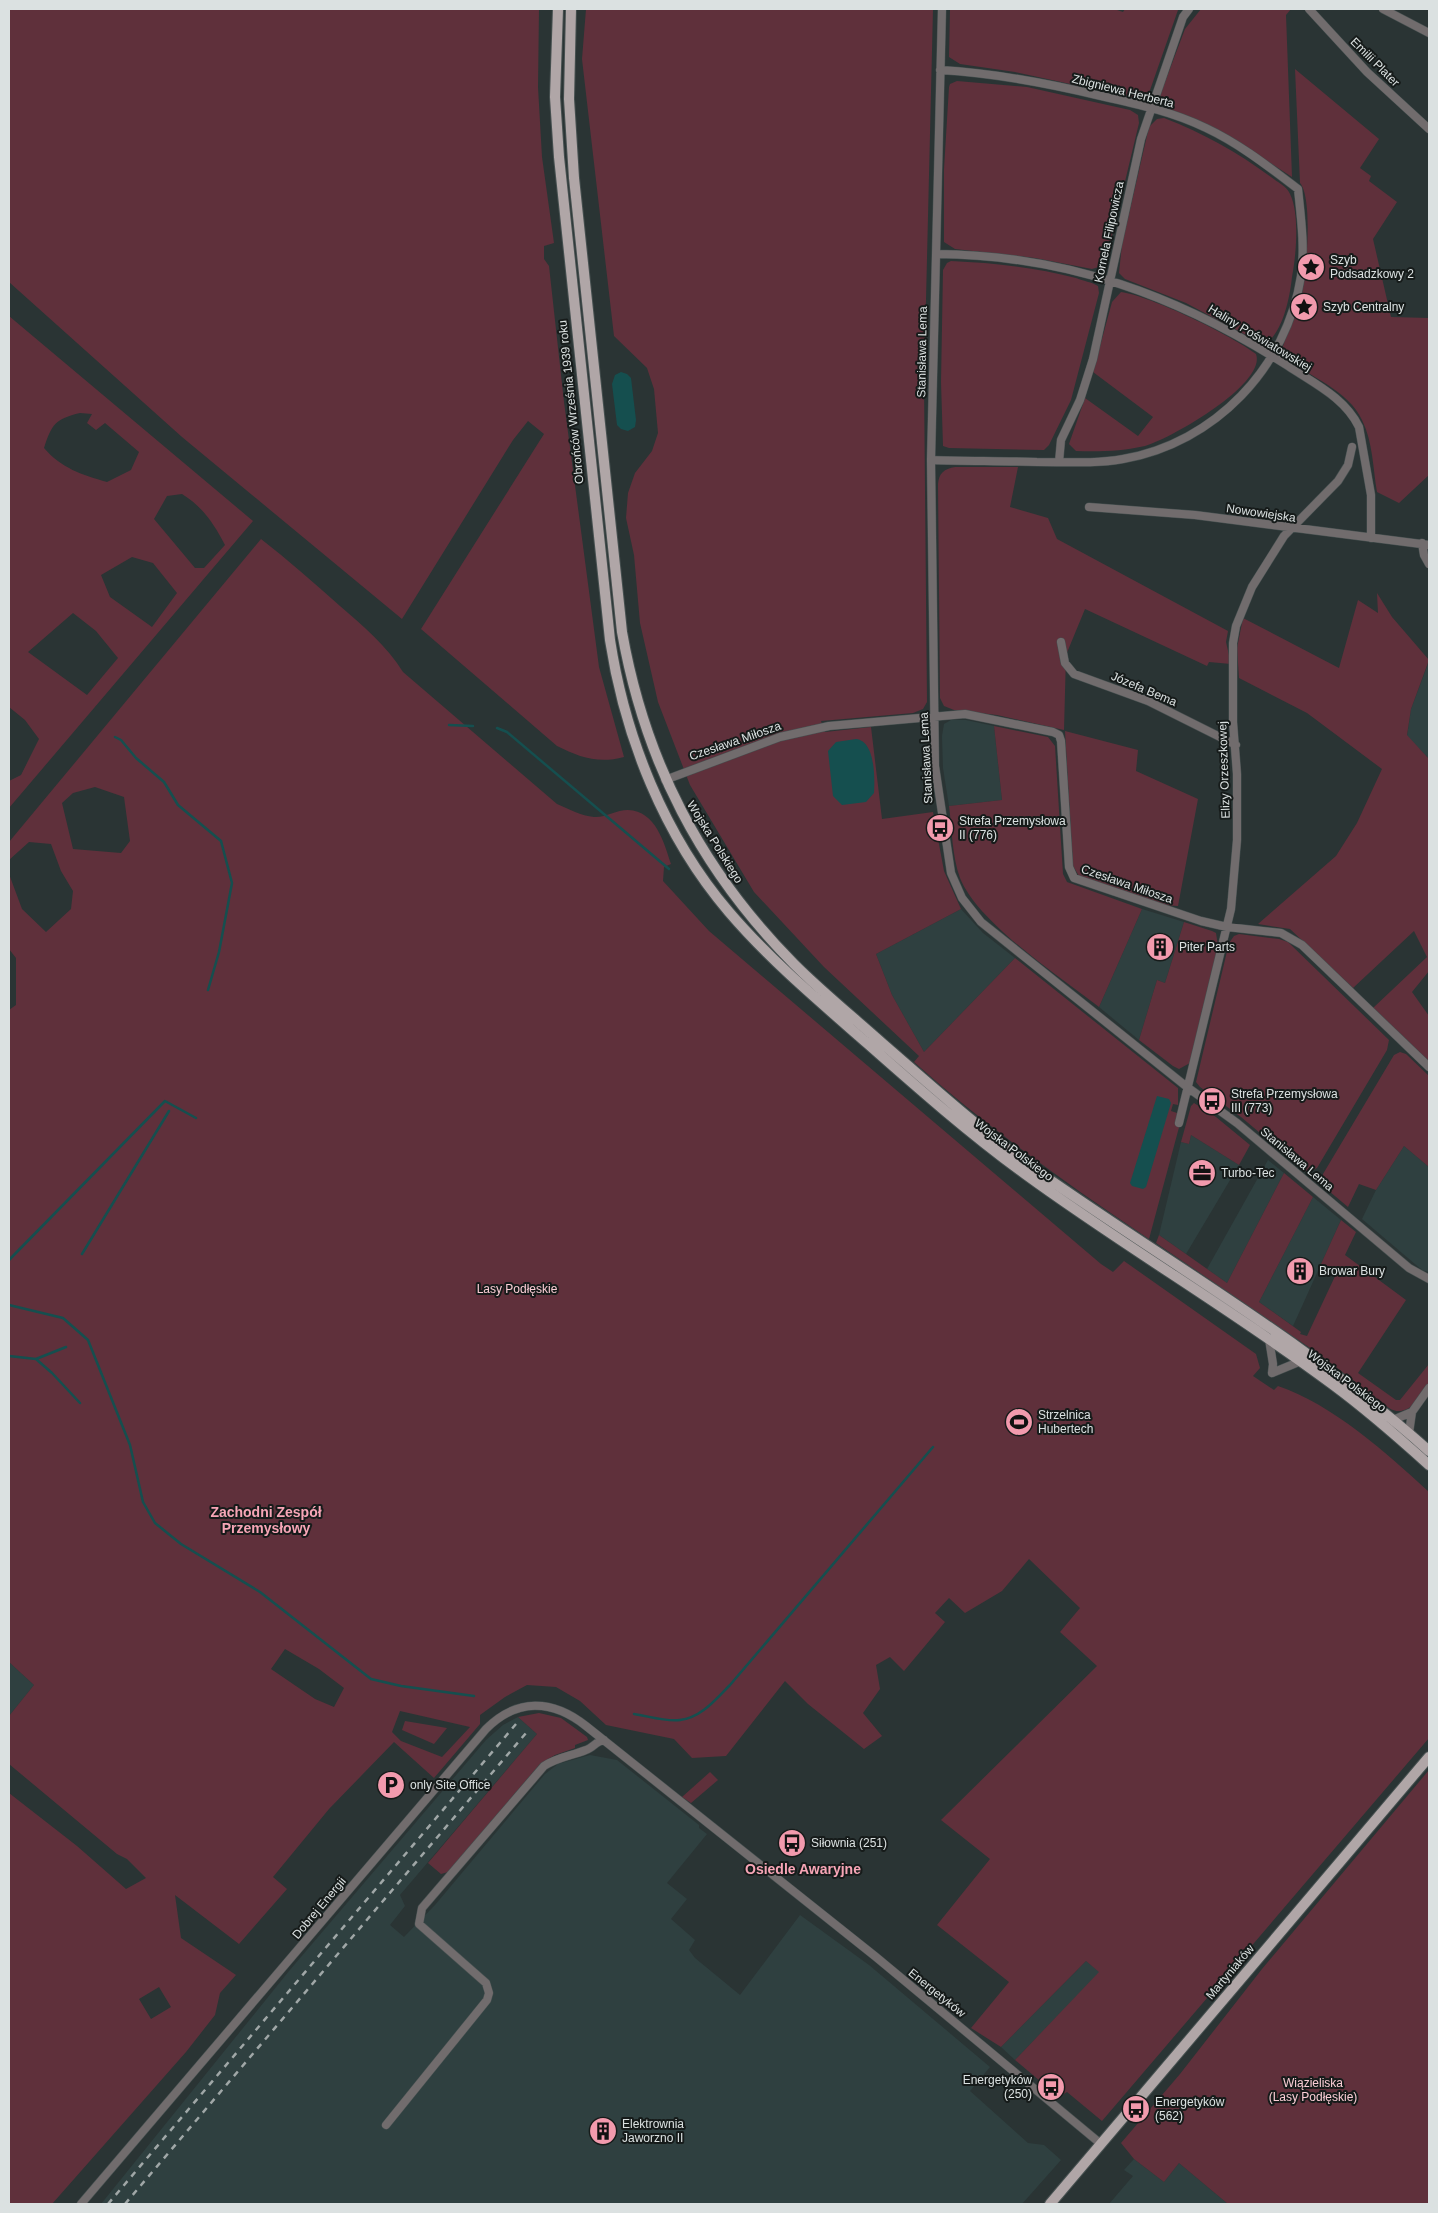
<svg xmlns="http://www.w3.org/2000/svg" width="1438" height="2213" viewBox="0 0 1438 2213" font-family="Helvetica,sans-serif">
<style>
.built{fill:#2f4040}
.green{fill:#5f303b;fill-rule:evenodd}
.water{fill:#154f4f}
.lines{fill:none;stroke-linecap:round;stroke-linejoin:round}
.stream{stroke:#154f4f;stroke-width:2.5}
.minor-casing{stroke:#465050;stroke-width:9}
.major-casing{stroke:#465050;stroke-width:12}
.minor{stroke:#716c6d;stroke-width:8}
.major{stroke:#b0a6a7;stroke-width:10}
.rail{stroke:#a0a7a7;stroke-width:2.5;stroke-dasharray:6 6;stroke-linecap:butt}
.labels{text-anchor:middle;stroke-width:4;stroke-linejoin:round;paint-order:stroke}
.street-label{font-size:12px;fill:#dbe1e1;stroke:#161b1a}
.poi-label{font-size:12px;fill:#dbe1e1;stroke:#161b1a;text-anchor:start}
.park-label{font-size:12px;fill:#fbced6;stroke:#161b1a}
.neighbourhood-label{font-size:14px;font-weight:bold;fill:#f7a5b6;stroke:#161b1a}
</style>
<rect width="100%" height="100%" fill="#2a3434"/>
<path class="built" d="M1429 661V759L1407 736 1411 709Z
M951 720H966L994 726 1002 800 949 806 943 768 942 736 944 724Z
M961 909 983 933 1015 958 924 1052 892 995 876 954Z
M1142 909 1184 922 1165 983 1157 980 1139 1040 1099 1007Z
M1191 1135 1239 1165 1186 1254 1159 1235 1181 1142 1189 1144Z
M1404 1146 1429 1167V1272L1422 1270 1362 1219 1376 1190Z
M1268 1160 1284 1173 1227 1283 1207 1269Z
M1313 1197 1341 1220 1293 1326 1259 1302Z
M9 1662 34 1685 9 1716Z
M518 1717 537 1734 400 1895 405 1906 390 1925 404 1937 435 1905 545 1774 558 1764 590 1755 617 1760 699 1825V1828L707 1834 667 1883 687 1899 671 1919 695 1940 689 1950 695 1958 740 1995 800 1915 869 1965 990 2067 970 2091 1028 2143 1044 2145 1061 2160 1022 2204H101L289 1971 486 1740 503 1725Z
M1086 1961 1100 1972 1015 2060 1001 2047Z
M1134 2159 1164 2182 1179 2163 1228 2204H1109L1133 2176 1124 2170Z"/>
<path class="green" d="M9 9H539L538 87 542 157 554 243 544 246V259L549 266 564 402 599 667 624 757C598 764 579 757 557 746L421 629 544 434 528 421 513 440 402 619 182 437 9 282Z
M586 9H933L924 383 927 702 923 709 913 713 821 721 825 732 871 727 882 819 933 812 944 871 961 909 876 954 892 995 924 1052 1015 958 1178 1088V1105L1173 1104 1171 1111 1180 1114 1181 1120 1149 1239C1067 1184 988 1128 914 1062L919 1056 824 967 754 892 690 785 658 702 640 623 634 555 626 518 628 493 635 473 652 451 658 433 654 389 647 368 614 336 582 59Z
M950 9H1114L1123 12 1125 9 1178 10 1149 93 1142 98H1135L1015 72 960 64 949 57Z
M1201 9H1291L1286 15 1292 177 1227 135 1169 109 1162 104 1160 95 1185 29Z
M1295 69 1379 139 1360 168 1371 176 1369 181 1397 202 1373 239 1391 317 1429 318V475L1399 503 1377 492C1373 469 1373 442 1362 420 1349 391 1310 376 1285 359L1282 353C1283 337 1295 321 1299 306 1306 284 1314 199 1300 183Z
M957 81 1027 87 1130 110 1138 115 1139 123 1105 265 1092 269 1035 258 955 249 944 242V169L949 87 950 84Z
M1164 118C1203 133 1237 152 1271 177 1277 182 1287 186 1290 194 1300 214 1296 256 1292 277 1290 296 1284 327 1269 341H1257L1186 303 1125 279 1119 273 1122 244 1149 127 1157 119Z
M951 261C993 263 1035 267 1076 278 1083 281 1092 282 1098 286L1099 293 1071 400 1049 445 1044 450 949 448 943 446 941 382 943 270 947 263Z
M1121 292C1151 296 1233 336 1256 354 1267 384 1170 439 1145 446 1123 451 1099 452 1076 451L1069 444 1085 398 1138 436 1153 417 1093 372 1112 302Z
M9 316 253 521 9 808V781L21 775 39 739 25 720 9 707ZM80 413 92 414 87 423 96 430 105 423 139 452 131 470 107 482C82 475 61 468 44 448 52 424 55 419 80 413ZM182 494C203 507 214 524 225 545L204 568H195L154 519 167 496ZM132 557 153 563 177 593 152 627 110 597 101 575ZM73 613 96 631 118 658 87 695 28 652Z
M955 467H1018L1010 507 1048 518 1057 539 1228 631 1226 642 1231 664 1209 662 1207 666 1085 609 1066 655 1064 730 997 715 954 710 944 706 940 698 938 484C939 473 944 469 955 467Z
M261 539C288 560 314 583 340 606 363 626 387 646 403 672L557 804C569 809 581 816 594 817 605 818 616 810 628 810 656 811 664 843 671 864L664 867 663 881 709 931 1101 1264 1113 1272 1124 1261 1256 1354 1260 1368 1253 1376 1274 1390 1278 1386C1332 1404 1388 1454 1429 1492V1738L1102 2121 1067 2092 1059 2097 1015 2060 1099 1972 1086 1961 1001 2047 971 2028 1009 1982 937 1925 990 1859 941 1820 1097 1666 1060 1632 1080 1608 1029 1559 1002 1591 965 1613 949 1598 935 1613 945 1622 904 1671 890 1657 876 1665 880 1689 863 1713 882 1736 864 1749 808 1704 785 1681 726 1756 692 1758 674 1739 606 1725 580 1701 556 1687 527 1685 505 1697 480 1715V1724L434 1778 394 1742 329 1809 273 1877 287 1889 239 1944 175 1895 181 1938 236 1975 220 1993 215 2015 186 2052 52 2204H9V1793L77 1846 126 1889 146 1878 127 1859 117 1854 9 1764V1716L34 1685 9 1662V1010L16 1005V958L9 949V874L22 909 46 932 71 909 73 891 61 871 51 844 29 842 9 860V842ZM95 787 124 797 130 841 121 853 73 849 62 803 73 793ZM285 1649 319 1669 344 1688 334 1707 315 1699 271 1669ZM400 1711 470 1727 442 1757 401 1741 392 1732ZM159 1987 171 2007 151 2019 139 1999Z
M1377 593 1392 617 1429 660 1411 709 1407 735 1429 759V971L1412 992 1429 1016V1062L1373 1008 1427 957 1414 931 1353 988 1290 929 1258 924 1336 856 1357 823 1382 769 1307 713 1239 678 1237 648 1243 618 1339 668 1358 600 1378 613Z
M994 726 1048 737 1055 746 1063 874 1067 882 1142 909 1099 1007C1059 976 978 923 960 878 952 856 952 829 949 806L1002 800Z
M1065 731 1138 750 1136 771 1198 799 1178 906 1163 905 1079 876 1073 866Z
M1184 922 1212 931 1216 933 1218 946 1190 1063 1179 1069 1173 1066 1139 1040 1157 980 1165 983Z
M1239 934 1279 939 1288 942 1389 1040 1387 1050 1317 1168 1308 1172 1304 1170 1241 1117 1200 1087 1196 1082 1229 943 1234 936Z
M1400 1052 1406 1054 1429 1076V1167L1404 1146 1376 1190 1359 1184 1348 1207 1323 1186V1174L1394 1055Z
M1194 1103 1216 1117 1250 1145 1239 1165 1191 1135 1189 1144 1181 1142 1191 1106Z
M1284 1173 1313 1197 1259 1302 1301 1332 1300 1334 1307 1336 1337 1272 1321 1264 1341 1220 1356 1232 1345 1255 1406 1300 1358 1373 1396 1400H1400L1429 1364C1429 1370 1431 1379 1428 1384 1422 1398 1406 1419 1389 1408L1319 1354 1156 1243 1159 1235 1227 1283Z
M539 1713 561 1718 587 1737 588 1740 575 1745V1748L555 1755 540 1764 448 1872 441 1874 428 1863 537 1734 518 1717Z
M405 1721 447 1728 434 1744 402 1730Z
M1429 1770V2204H1228L1179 2163 1164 2182 1134 2159 1121 2143 1180 2074 1262 1969Z
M710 1772 718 1780 691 1803 682 1797Z"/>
<path class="water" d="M621 372 627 374 631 378 636 420 635 427 628 431 621 429 617 425 612 384 615 375Z
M856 739C875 741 875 777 874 793L866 802 842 805 833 796 828 751 836 742Z
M1157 1096 1169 1099 1171 1103 1146 1187 1143 1189 1132 1186 1130 1183Z"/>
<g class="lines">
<path class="stream" d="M449 725 473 726
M497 728 507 732 669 869
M115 737 121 740 136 758 164 782 178 805 221 841 232 883 219 952 208 990
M82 1254 169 1111
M9 1260 165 1101 196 1118
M9 1305 63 1318 88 1340 130 1445 143 1502 155 1523 181 1544 260 1592 371 1679 401 1686 474 1696
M9 1356 36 1359 66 1347
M36 1359 52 1373 80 1403
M634 1714C648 1716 666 1722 680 1720 701 1718 716 1699 730 1685L933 1447"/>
<g class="minor-casing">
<path id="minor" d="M942 9 931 460 935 766 951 873 962 898 981 922 1187 1087 1237 1123 1409 1268 1429 1279
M1309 9 1367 72 1429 129
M1383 9 1429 33
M936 254C1067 255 1179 296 1288 366 1315 384 1345 398 1359 427L1371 495V538
M931 460C966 461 1001 461 1037 462 1066 462 1095 464 1123 459 1215 443 1287 367 1301 276 1305 247 1301 218 1298 189 1269 167 1240 144 1206 128 1173 112 1137 104 1101 96 1047 83 995 73 940 70
M1059 462 1061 440 1080 400 1093 359 1141 139 1183 17 1189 9
M1089 507 1195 515 1429 545
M1422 543 1424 555 1429 564
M1061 642 1065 663 1074 674 1148 701 1236 745
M665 780 780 737 829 726 965 714 1053 732 1059 735 1061 741 1069 867 1074 878 1201 921 1227 927 1281 933 1302 945 1429 1067
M1179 1123 1231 909 1237 840V774L1233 722V643L1236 626 1252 587 1284 536 1338 481 1348 465 1352 447
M1269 1339 1273 1364 1272 1373
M1272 1373 1301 1361
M1393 1420 1412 1412
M1409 1433 1412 1412 1429 1388
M386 2125 487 2000 489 1993 486 1983 419 1924 422 1908 544 1766C558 1757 571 1756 586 1750 593 1748 596 1741 604 1740
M81 2204 486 1729C517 1698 552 1699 586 1726L876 1957 1101 2144"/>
</g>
<g class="major-casing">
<path id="major" d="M558 9 555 97 559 157 610 640C625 737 664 836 729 912 770 960 820 1002 868 1044 919 1089 970 1134 1025 1174 1125 1247 1233 1310 1332 1384 1366 1409 1398 1437 1429 1465
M571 9 569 99 574 178 622 632C645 762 701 870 794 964 822 992 853 1017 882 1043 935 1089 986 1135 1043 1175 1173 1266 1311 1345 1429 1451
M1050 2204 1429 1757"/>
</g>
<use href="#minor" class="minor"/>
<use href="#major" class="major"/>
<path class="rail" d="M108 2204 516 1724
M125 2204 526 1733"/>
</g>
<defs>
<g id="sight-disc" transform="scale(1.4375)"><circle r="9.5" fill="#f29aad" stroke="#161b1a"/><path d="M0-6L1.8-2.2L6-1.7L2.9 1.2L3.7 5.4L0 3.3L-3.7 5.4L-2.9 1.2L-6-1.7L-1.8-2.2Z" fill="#111"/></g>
<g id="bus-disc" transform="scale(1.4375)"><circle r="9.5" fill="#f29aad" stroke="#161b1a"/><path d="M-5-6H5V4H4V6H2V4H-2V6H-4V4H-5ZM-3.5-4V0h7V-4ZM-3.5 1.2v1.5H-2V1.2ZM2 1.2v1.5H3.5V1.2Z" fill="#111"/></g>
<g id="building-disc" transform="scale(1.4375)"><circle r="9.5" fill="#f29aad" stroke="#161b1a"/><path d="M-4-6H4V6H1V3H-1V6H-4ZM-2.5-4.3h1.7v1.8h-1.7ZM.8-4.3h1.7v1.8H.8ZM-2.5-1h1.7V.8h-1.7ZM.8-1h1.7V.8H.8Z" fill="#111"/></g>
<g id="office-disc" transform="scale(1.4375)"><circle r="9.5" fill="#f29aad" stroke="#161b1a"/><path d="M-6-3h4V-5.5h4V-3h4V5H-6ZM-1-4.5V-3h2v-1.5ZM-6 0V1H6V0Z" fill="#111"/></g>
<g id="stadium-disc" transform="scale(1.4375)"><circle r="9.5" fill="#f29aad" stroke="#161b1a"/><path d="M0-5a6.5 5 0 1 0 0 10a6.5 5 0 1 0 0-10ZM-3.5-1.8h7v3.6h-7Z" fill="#111"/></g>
<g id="parking-disc" transform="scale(1.4375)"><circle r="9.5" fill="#f29aad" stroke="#161b1a"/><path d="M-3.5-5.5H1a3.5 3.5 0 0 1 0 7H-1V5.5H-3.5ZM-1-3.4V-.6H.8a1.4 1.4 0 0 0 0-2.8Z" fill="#111"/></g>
</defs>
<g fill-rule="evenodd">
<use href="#sight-disc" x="1311" y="267"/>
<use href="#sight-disc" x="1304" y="307"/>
<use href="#bus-disc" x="940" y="828"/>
<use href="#building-disc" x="1160" y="947"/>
<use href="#bus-disc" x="1212" y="1101"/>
<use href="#office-disc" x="1202" y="1173"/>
<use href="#building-disc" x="1300" y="1271"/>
<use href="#stadium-disc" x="1019" y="1422"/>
<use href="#parking-disc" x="391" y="1785"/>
<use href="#bus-disc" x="792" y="1843"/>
<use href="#bus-disc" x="1051" y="2087"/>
<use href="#bus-disc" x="1136" y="2109"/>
<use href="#building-disc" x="603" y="2131"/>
</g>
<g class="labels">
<g class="street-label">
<text transform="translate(1375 62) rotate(45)" y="4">Emilii Plater</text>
<text transform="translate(1123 91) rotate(14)" y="4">Zbigniewa Herberta</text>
<text transform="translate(1109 232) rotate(-78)" y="4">Kornela Filipowicza</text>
<text transform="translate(1260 338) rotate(31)" y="4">Haliny Poświatowskiej</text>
<text transform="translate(922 352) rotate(-89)" y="4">Stanisława Lema</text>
<text transform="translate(571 402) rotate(-96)" y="4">Obrońców Września 1939 roku</text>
<text transform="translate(1261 513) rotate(8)" y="4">Nowowiejska</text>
<text transform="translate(1144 689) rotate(23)" y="4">Józefa Bema</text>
<text transform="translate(735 741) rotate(-19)" y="4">Czesława Miłosza</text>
<text transform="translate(926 758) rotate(-93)" y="4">Stanisława Lema</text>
<text transform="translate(1224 770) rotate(-92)" y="4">Elizy Orzeszkowej</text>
<text transform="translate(715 842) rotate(58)" y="4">Wojska Polskiego</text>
<text transform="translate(1127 884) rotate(19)" y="4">Czesława Miłosza</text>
<text transform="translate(1014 1150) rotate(37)" y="4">Wojska Polskiego</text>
<text transform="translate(1297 1159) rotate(40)" y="4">Stanisława Lema</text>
<text transform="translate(1347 1381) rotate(37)" y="4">Wojska Polskiego</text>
<text transform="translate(319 1908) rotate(-50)" y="4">Dobrej Energii</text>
<text transform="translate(1230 1972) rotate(-50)" y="4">Martyniaków</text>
<text transform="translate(937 1993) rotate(39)" y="4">Energetyków</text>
</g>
<g class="poi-label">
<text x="1330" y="264">Szyb<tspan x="1330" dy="14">Podsadzkowy 2</tspan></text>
<text x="1323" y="311">Szyb Centralny</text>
<text x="959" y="825">Strefa Przemysłowa<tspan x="959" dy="14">II (776)</tspan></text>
<text x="1179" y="951">Piter Parts</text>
<text x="1231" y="1098">Strefa Przemysłowa<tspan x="1231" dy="14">III (773)</tspan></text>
<text x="1221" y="1177">Turbo-Tec</text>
<text x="1319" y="1275">Browar Bury</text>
<text x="1038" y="1419">Strzelnica<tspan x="1038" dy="14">Hubertech</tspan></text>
<text x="410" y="1789">only Site Office</text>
<text x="811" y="1847">Siłownia (251)</text>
<text x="1032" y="2084" text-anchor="end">Energetyków<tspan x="1032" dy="14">(250)</tspan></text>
<text x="1155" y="2106">Energetyków<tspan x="1155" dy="14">(562)</tspan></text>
<text x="622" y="2128">Elektrownia<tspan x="622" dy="14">Jaworzno II</tspan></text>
</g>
<g class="park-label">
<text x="517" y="1293">Lasy Podłęskie</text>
<text x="1313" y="2087">Wiązieliska<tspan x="1313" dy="14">(Lasy Podłęskie)</tspan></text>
</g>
<g class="neighbourhood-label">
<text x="266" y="1517">Zachodni Zespół<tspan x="266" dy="16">Przemysłowy</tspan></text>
<text x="803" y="1874">Osiedle Awaryjne</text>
</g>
</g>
<rect width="1438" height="2213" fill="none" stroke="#dbe1e1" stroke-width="20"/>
</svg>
